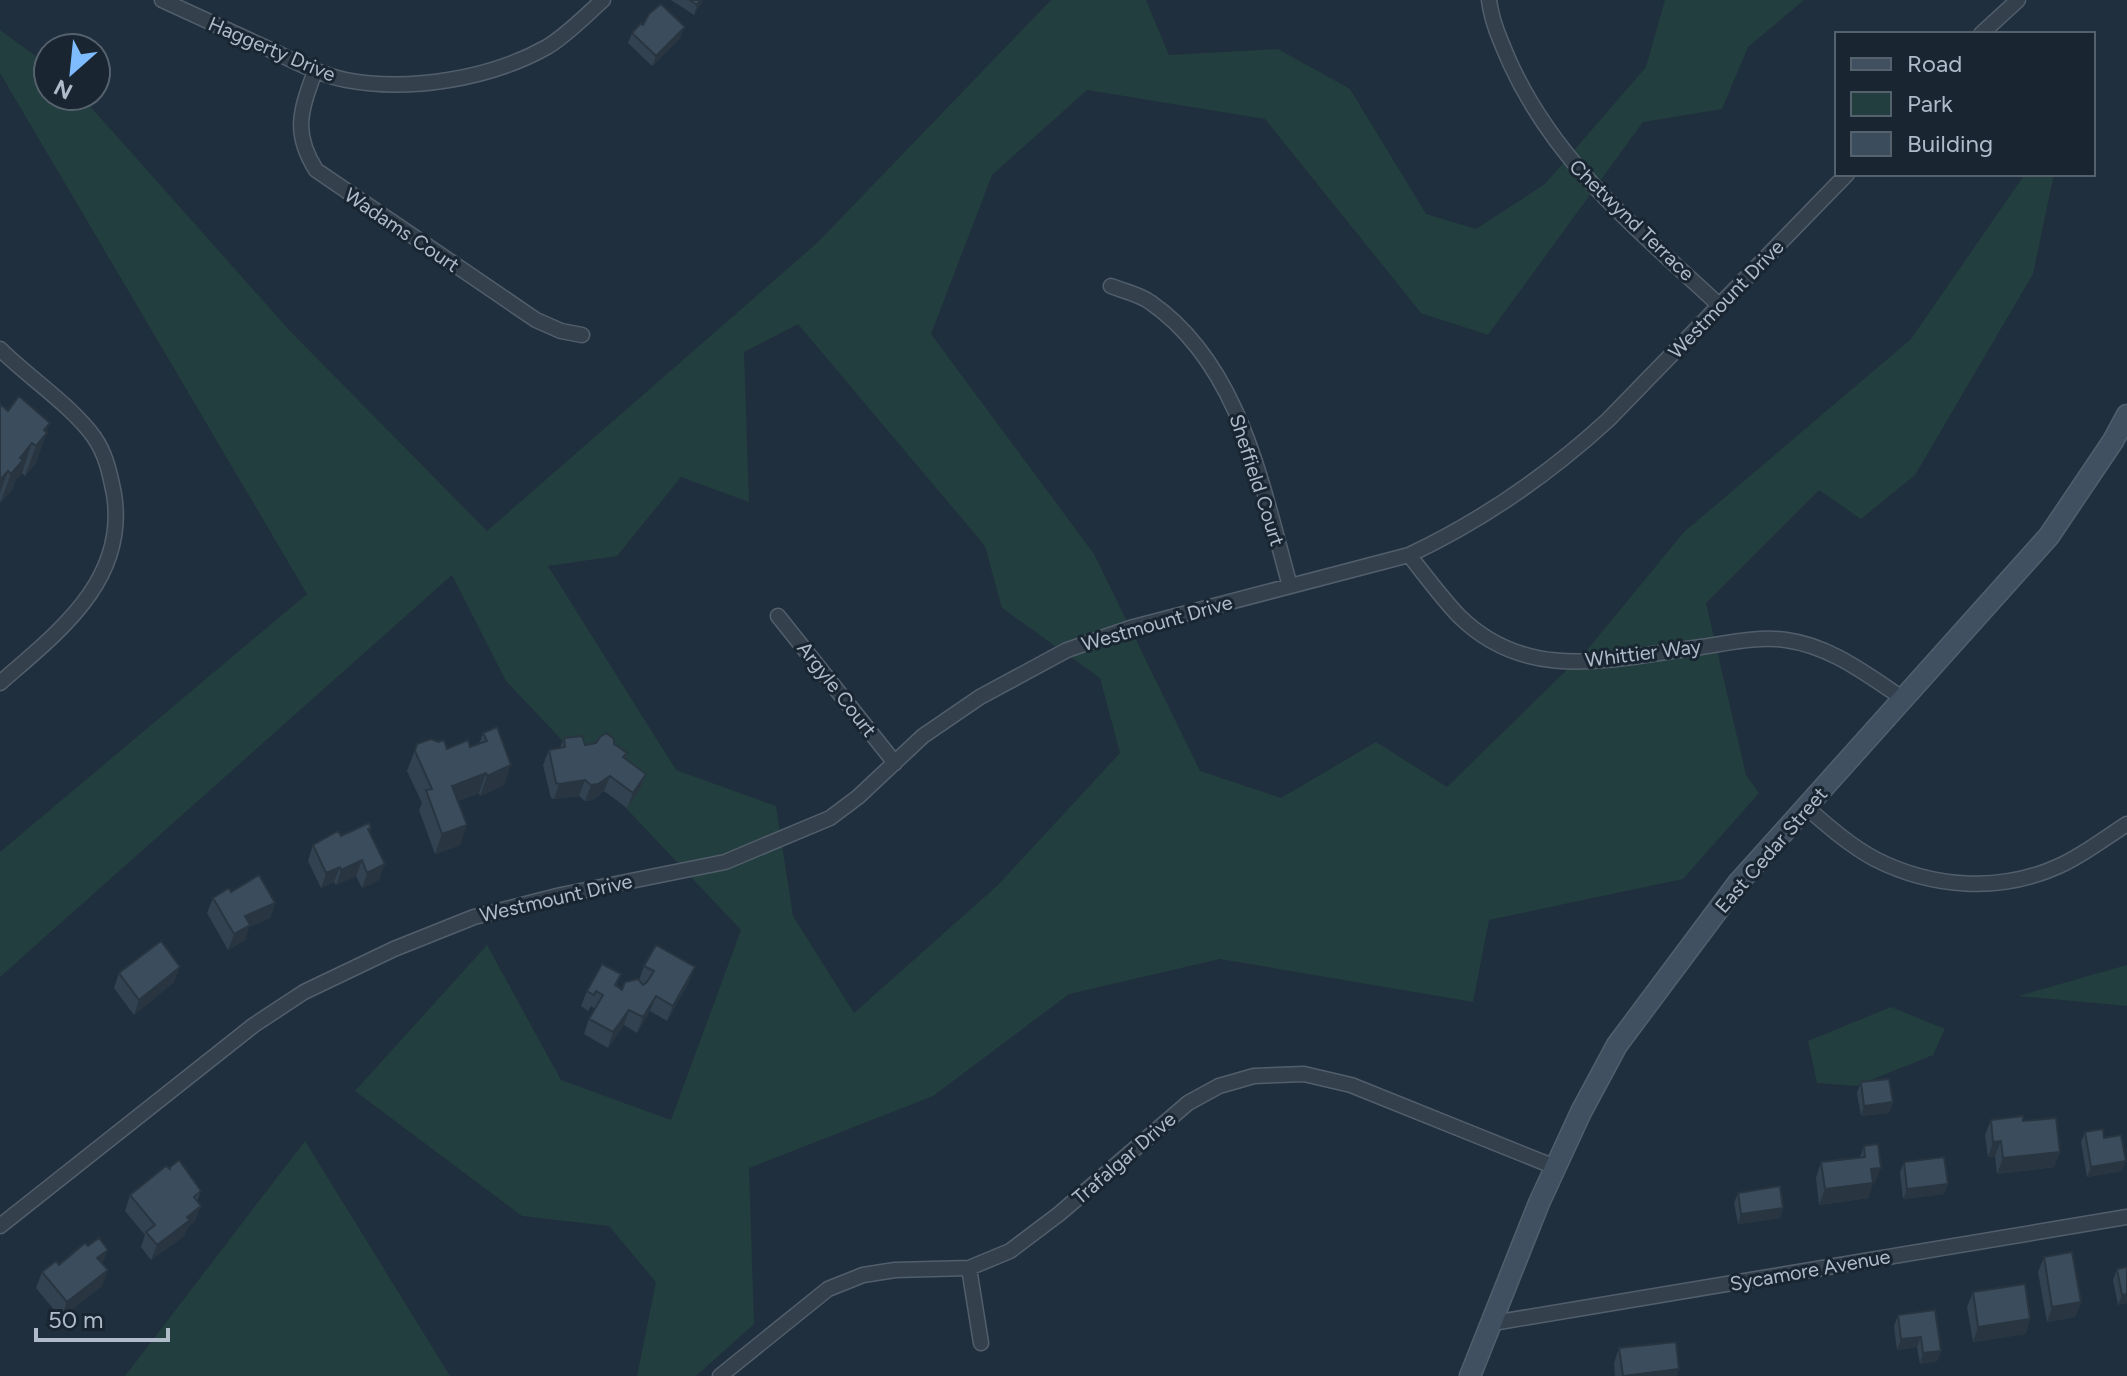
<svg xmlns="http://www.w3.org/2000/svg" width="2127" height="1376" viewBox="0 0 2127 1376" font-family="Figtree,sans-serif">
<style>
.green{fill:#223e3e;fill-rule:evenodd}
.lines{fill:none;stroke-linecap:round;stroke-linejoin:round}
.street-casing{stroke:#525e6b;stroke-width:17}
.secondary-casing{stroke:#525e6b;stroke-width:23}
.street{stroke:#34414d;stroke-width:14}
.secondary{stroke:#415061;stroke-width:20}
.wall{fill:#334250}
.shaded-wall{fill:#293641}
.building{fill:#3b4d5d;stroke:#293641;stroke-width:2}
.labels{text-anchor:middle;stroke-width:6;stroke-linejoin:round;paint-order:stroke}
.street-label{font-size:20px;fill:#afbbc9;stroke:#192632}
</style>
<rect width="100%" height="100%" fill="#202f3d"/>
<path class="green" d="M1051 0H1146L1169 55 1278 49 1350 89 1426 214 1476 229 1545 184 1646 67 1665 0H1804L1748 47 1722 109 1643 122 1488 335 1421 313 1265 119 1087 90 992 175 931 334 1094 554 1200 771 1281 798 1376 742 1447 787 1587 650 1684 532 1911 339 2025 174H2054L2033 274 1915 475 1861 519 1819 490 1706 603 1746 775 1759 793 1683 879 1489 920 1473 1002 1220 959 1069 994 933 1096 749 1168 754 1324 696 1376H637L656 1282 609 1226 522 1216 355 1091 487 945 561 1080 671 1120 741 930 506 681 452 575 0 977V852L307 594 0 73V30L48 65V96H81L290 331 487 531 818 242ZM798 324 985 546 1002 608 1100 678 1120 753 998 885 854 1013 793 916 776 806 676 770 548 566 617 556 681 477 749 502 744 352Z
M2127 965V1006L2018 996Z
M1891 1007 1945 1029 1933 1055 1856 1086 1817 1083 1808 1041Z
M305 1141 450 1376H125Z"/>
<g class="lines">
<g class="street-casing">
<path id="street" d="M162 0C199 17 236 34 273 51 296 62 320 75 346 80 409 92 490 79 547 47 567 35 585 16 603 0
M1489 0C1492 23 1501 42 1510 63 1557 166 1640 231 1720 306
M1981 34 2018 0
M315 71C301 110 292 132 316 170L536 320 561 331 582 335
M1111 286C1123 291 1139 294 1150 302 1241 365 1262 487 1290 586
M0 349C28 377 72 406 94 437 106 454 110 474 114 494 128 581 57 633 0 683
M1409 555C1425 575 1441 597 1459 616 1529 685 1614 658 1701 647 1728 643 1759 636 1786 640 1831 646 1867 675 1904 699
M778 616 895 763
M1806 807C1828 826 1849 845 1875 859 1932 888 2000 893 2059 866 2082 856 2105 838 2127 824
M0 1226 254 1025 304 992 394 949 474 917 561 895 725 862 830 818 858 797 923 736 980 697 1067 650 1130 628 1409 555C1481 521 1549 474 1608 420L1847 174
M969 1268 981 1343
M1493 1323 2127 1217
M720 1376 828 1289 863 1275 895 1270 969 1268 1010 1251 1059 1214 1188 1103 1219 1086 1254 1076 1304 1074 1351 1085 1555 1167"/>
</g>
<g class="secondary-casing">
<path id="secondary" d="M1470 1376 1539 1203 1581 1112 1617 1045 1738 883 2049 536 2113 441 2127 415"/>
</g>
<use href="#street" class="street"/>
<use href="#secondary" class="secondary"/>
</g>
<path class="wall" d="M671 0H703L694 15Z
M643 25 681 37 652 66 628 43 632 33Z
M0 404 8 411 46 433 36 463 25 476 22 473 16 479 12 490 0 503Z
M483 733 504 785 480 796 479 793 458 801 460 845 435 854 419 810 422 803 407 771 417 744 438 742 447 749 470 747 479 744Z
M564 738 585 745 614 744 627 753 625 758 646 774 640 789 627 808 604 791 593 800 585 801 579 796 554 799 551 798 543 765 549 750 560 748Z
M371 828 369 832 379 880 362 888 356 876 336 885 334 882 321 888 308 861 313 845Z
M231 892 275 903 270 918 249 927 245 940 228 950 207 913 213 898Z
M644 966 695 967 689 982 667 1021 650 1011 637 1033 624 1025 608 1048 584 1034 589 1019 595 1009 591 1006 588 1011 581 1006 587 991 621 974 616 986 622 990 639 980Z
M119 973 174 982 134 1015 114 988Z
M1861 1082 1893 1102 1889 1113 1861 1116 1857 1093Z
M1991 1120 2023 1121 2060 1152 2054 1167 1997 1174 1995 1156 1988 1157 1985 1135Z
M2085 1132 2104 1138 2122 1171 2087 1177 2081 1142Z
M1864 1146 1875 1183H1873L1868 1198 1819 1205 1816 1178 1821 1162 1860 1157Z
M1904 1162 1948 1184 1944 1194 1903 1199 1900 1172Z
M201 1191 197 1201 195 1221 187 1228 184 1236 151 1260 141 1247 145 1235 125 1211 130 1195Z
M1738 1193 1783 1208 1780 1218 1738 1224 1734 1203Z
M2044 1257 2081 1302 2075 1317 2047 1322 2038 1272Z
M103 1264 102 1286 61 1318 36 1288 42 1272 59 1265Z
M2127 1267V1303L2118 1305 2113 1280 2117 1269Z
M1973 1292 2030 1319 2025 1334 1973 1342 1967 1307Z
M1898 1315 1941 1351 1937 1361 1920 1364 1917 1347 1897 1350 1894 1326Z
M1619 1348 1677 1376H1615L1614 1363Z"/>
<path class="shaded-wall" d="M700 0H703L694 15 697 5Z
M685 27 681 37 652 66 656 56Z
M50 423 36 463 25 476 36 446 44 430Z
M32 443 22 473 16 479 12 490 0 503 11 474 20 458Z
M8 471 0 493V480Z
M511 765 504 785 480 796 487 776Z
M486 773 479 793 444 806 452 786Z
M646 774 640 789 627 808 633 793Z
M610 776 604 791 593 800 585 801 591 785Z
M585 780 579 796 554 799 559 784Z
M467 825 460 845 435 854 442 834Z
M362 860 356 876 336 885 341 870Z
M385 864 379 880 362 888 367 873Z
M340 867 334 882 321 888 326 873Z
M275 903 270 918 249 927 245 940 228 950 234 934 245 916Z
M180 967 174 982 134 1015 139 1000Z
M695 967 689 982 667 1021 673 1006Z
M656 996 650 1011 637 1033 643 1017Z
M629 1010 624 1025 608 1048 613 1032Z
M1893 1102 1889 1113 1861 1116 1864 1106Z
M2001 1141 1995 1156 1988 1157 1993 1142Z
M2060 1152 2054 1167 1997 1174 2003 1158Z
M2126 1161 2122 1171 2087 1177 2091 1167Z
M1881 1168 1875 1183H1873L1868 1198 1819 1205 1825 1189 1871 1169Z
M1948 1184 1944 1194 1903 1199 1907 1189Z
M201 1206 195 1221 187 1228 184 1236 151 1260 157 1245Z
M1783 1208 1780 1218 1738 1224 1741 1214Z
M108 1250 102 1265 97 1258Z
M108 1270 102 1286 61 1318 67 1302Z
M2127 1294V1303L2118 1305 2122 1295Z
M2081 1302 2075 1317 2047 1322 2052 1307Z
M2030 1319 2025 1334 1973 1342 1978 1327Z
M1921 1337 1917 1347 1897 1350 1901 1339Z
M1941 1351 1937 1361 1920 1364 1923 1353Z
M1679 1369 1677 1376H1622Z"/>
<path class="building" d="M690 0H700L697 5Z
M661 4 685 27 656 56 632 33 641 23 643 25 649 14Z
M19 396 50 423 44 430 47 433 36 446 32 443 20 458 23 460 11 474 8 471 0 480V404L8 411Z
M497 727 511 765 487 776 486 773 452 786 467 825 442 834 426 790 432 789 415 751 417 744 431 739 438 742 444 740 447 749 468 740 470 747 487 741 483 733Z
M606 733 614 739V744L627 753 623 757 646 774 633 793 610 776 598 784 591 785 585 780 559 784 556 783 549 750 565 747 564 738 582 736 585 745 596 743 600 737Z
M369 823 371 828 368 829 385 864 367 873 362 860 341 870 340 867 326 873 313 845 338 831 341 836Z
M259 875 275 903 245 916 250 925 234 934 213 898 229 888 231 892Z
M161 941 180 967 139 1000 119 973Z
M656 945 695 967 673 1006 656 996 643 1017 629 1010 613 1032 589 1019 603 995 596 991 594 995 587 991 602 964 621 974 615 985 622 990 625 982 638 979 643 985 647 982 654 971 644 966Z
M1889 1079 1893 1102 1864 1106 1861 1082Z
M2023 1116V1121L2056 1118 2060 1152 2003 1158 2001 1141 1993 1142 1991 1120Z
M2103 1129 2104 1138 2121 1135 2126 1161 2091 1167 2085 1132Z
M1878 1144 1881 1168 1871 1169 1873 1183 1825 1189 1821 1162 1865 1157 1864 1146Z
M1944 1157 1948 1184 1907 1189 1904 1162Z
M179 1160 201 1191 194 1197 201 1206 187 1217 190 1220 157 1245 146 1232 155 1225 130 1195 166 1166 171 1170 169 1168Z
M1780 1186 1783 1208 1741 1214 1738 1193Z
M99 1238 108 1250 97 1258 108 1270 67 1302 42 1272 56 1261 59 1265 85 1243 88 1246Z
M2072 1252 2081 1302 2052 1307 2044 1257Z
M2127 1267V1294L2122 1295 2117 1269Z
M2025 1284 2030 1319 1978 1327 1973 1292Z
M1935 1310 1941 1351 1923 1353 1921 1337 1901 1339 1898 1315Z
M1676 1342 1679 1369 1623 1376 1619 1348Z"/>
<g class="labels">
<g class="street-label">
<text transform="translate(272 49) rotate(23)" y="7">Haggerty Drive</text>
<text transform="translate(1632 220) rotate(44)" y="7">Chetwynd Terrace</text>
<text transform="translate(402 230) rotate(34)" y="7">Wadams Court</text>
<text transform="translate(1726 299) rotate(-46)" y="7">Westmount Drive</text>
<text transform="translate(1257 480) rotate(72)" y="7">Sheffield Court</text>
<text transform="translate(1157 623) rotate(-16)" y="7">Westmount Drive</text>
<text transform="translate(1643 653) rotate(-7)" y="7">Whittier Way</text>
<text transform="translate(837 689) rotate(52)" y="7">Argyle Court</text>
<text transform="translate(1771 850) rotate(-49)" y="7">East Cedar Street</text>
<text transform="translate(556 898) rotate(-13)" y="7">Westmount Drive</text>
<text transform="translate(1124 1158) rotate(-41)" y="7">Trafalgar Drive</text>
<text transform="translate(1810 1270) rotate(-10)" y="7">Sycamore Avenue</text>
</g>
</g>
<rect x="1835" y="32" width="260" height="144" fill="#192632" stroke="#55626e" stroke-width="2"/>
<rect x="1851" y="58" width="40" height="12" fill="#415061" stroke="#55626e" stroke-width="2"/>
<text x="1907" y="72" font-size="24" fill="#afbbc9">Road</text>
<rect x="1851" y="92" width="40" height="24" fill="#223e3e" stroke="#55626e" stroke-width="2"/>
<text x="1907" y="112" font-size="24" fill="#afbbc9">Park</text>
<rect x="1851" y="132" width="40" height="24" fill="#3b4d5d" stroke="#55626e" stroke-width="2"/>
<text x="1907" y="152" font-size="24" fill="#afbbc9">Building</text>
<g transform="translate(72 72) rotate(207)"><circle r="38" fill="#192632" stroke="#55626e" stroke-width="2"/>
<path d="M0-6L14 30L0 20L-14 30Z" fill="#7ebbff"/>
<text y="-12" font-size="22" font-weight="bold" text-anchor="middle" fill="#afbbc9">N</text>
</g>
<path d="M36 1328v12h132v-12" fill="none" stroke="#afbbc9" stroke-width="4"/>
<text x="48" y="1328" font-size="24" fill="#afbbc9" stroke="#192632" stroke-width="6" paint-order="stroke">50 m</text>
</svg>
